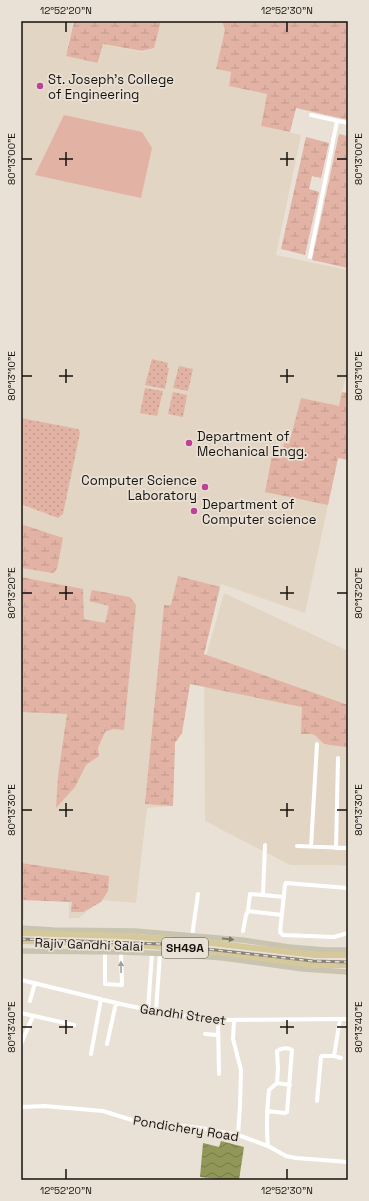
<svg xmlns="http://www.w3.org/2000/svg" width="369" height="1201" viewBox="0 0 369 1201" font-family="'Space Grotesk',sans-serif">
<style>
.built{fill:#e2d5c3}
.wetland{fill:url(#wetland-marsh)}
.park{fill:url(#park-dots)}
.garden{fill:#e2b3a5}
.water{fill:url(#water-waves)}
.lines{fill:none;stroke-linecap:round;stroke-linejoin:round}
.street{stroke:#fff;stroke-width:4}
.secondary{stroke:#c9c4b0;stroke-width:5.5}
.primary{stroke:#d5c89b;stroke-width:6}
.rail-casing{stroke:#878179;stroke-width:3}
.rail{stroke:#eae1d6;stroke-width:1.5;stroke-dasharray:4.5;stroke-linecap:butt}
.oneway{fill:#787467}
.oneway2{fill:#a1a09f}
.ticks{fill:none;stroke:#15120e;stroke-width:1.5}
.poi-dot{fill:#bb4297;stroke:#eae1d6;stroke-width:1.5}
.labels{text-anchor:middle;stroke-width:3.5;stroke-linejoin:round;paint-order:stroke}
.shield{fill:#eae1d6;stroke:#55504a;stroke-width:1}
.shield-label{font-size:12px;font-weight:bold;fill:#15120e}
.poi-label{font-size:13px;fill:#15120e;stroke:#eae1d6;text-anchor:start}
.street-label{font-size:13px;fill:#15120e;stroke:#eae1d6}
.neatline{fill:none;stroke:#15120e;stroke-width:1.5}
.ticks-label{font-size:10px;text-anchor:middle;fill:#15120e}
</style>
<defs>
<pattern id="wetland-marsh" width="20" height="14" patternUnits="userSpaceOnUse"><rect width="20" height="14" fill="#e2b3a5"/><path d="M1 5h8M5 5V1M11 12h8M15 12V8" fill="none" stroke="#c1998d"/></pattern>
<pattern id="park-dots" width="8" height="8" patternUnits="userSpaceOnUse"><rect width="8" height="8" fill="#e2b3a5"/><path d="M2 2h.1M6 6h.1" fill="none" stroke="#c1998d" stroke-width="1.8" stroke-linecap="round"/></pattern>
<pattern id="water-waves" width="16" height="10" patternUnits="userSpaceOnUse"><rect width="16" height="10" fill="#919758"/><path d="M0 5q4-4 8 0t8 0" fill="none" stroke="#757a47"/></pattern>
</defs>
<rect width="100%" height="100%" fill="#eae1d6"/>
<path class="built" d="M21 21H73L66 56 99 63 103 44 142 52 154 48 161 21H222L225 30 216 69 231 72 229 86 267 94 261 126 301 135 276 255 348 270V367L342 392 348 393V460L338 458 305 613 221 584 204 654 190 684 182 733 175 742 173 806 147 808 136 903 101 900 79 918H69V899L24 898V920H21Z
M224 593 348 651V866L337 865H290L205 821 204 663Z"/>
<path class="wetland" d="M74 21H161L154 48 142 51 103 44 98 63 66 56Z
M222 21H348V120L296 108 290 132 261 126 267 94 229 86 231 72 216 69 225 30Z
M339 134 348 136V268L312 260Z
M306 137 329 143 321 178 312 176 309 189 319 192 305 255 281 249Z
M342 392 348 393V460L338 458 328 505 265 492 272 456 281 458 284 443 289 444 301 398 339 406Z
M21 524 63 538 57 569 53 573 21 568Z
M178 576 220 587 204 654 348 705V747L329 745 323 743 316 736 312 734H301L302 707 190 684 182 733 175 743 173 806 145 804 164 605H171Z
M21 577 83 589 84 619 105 623 109 606 89 601 92 590 130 597 136 605 124 730 113 729 105 732 98 748 99 756 86 765 75 787 56 808 58 776 67 714 21 712Z
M21 863 109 876 108 891 101 902 83 912H71L72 902 21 900Z"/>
<path class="park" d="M152 359 168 363 167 367 169 368 165 389 145 385Z
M179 366 193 369 188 391 173 388Z
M145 388 163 391 157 416 140 413Z
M173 392 187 395 183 417 168 414Z
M21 418 78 429 80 433 63 514 58 518 21 504Z"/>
<path class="garden" d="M64 115 142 132 152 148 141 198 35 175Z"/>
<path class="water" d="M221 1141 244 1147 239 1180H225L200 1177 203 1143 219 1147Z"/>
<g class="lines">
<path class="street" d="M311 115 348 123
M310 257 337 121
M297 846 348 848
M311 847 317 744
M336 848 338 758
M348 888 286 883 285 885 280 932 283 935 334 937 348 933
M263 895 284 897
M248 911 250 894 263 895 265 845
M243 931 246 915 248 911 282 915
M192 936 198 894
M105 952V984L122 985 121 952
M21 980 125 1005 175 1015 218 1020 348 1019
M30 1001 35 983
M148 1010 152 953
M156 1011 160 954
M21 1013 74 1025
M218 1020 219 1074
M234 1021 233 1039 241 1070 240 1105 238 1135
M205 1034 218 1035
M21 1044 33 1016
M107 1044 116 1003
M91 1054 101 999
M334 1056 341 1058
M277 1083 290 1085
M317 1101 321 1057 322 1056H334L340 1019
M21 1107 44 1106 103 1111 132 1120 200 1128 238 1135 268 1146 286 1156 296 1158 348 1162
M267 1111 285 1113 287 1112 292 1050C288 1047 281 1048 277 1051L278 1068 277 1083 269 1090C267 1109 266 1127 268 1146"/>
<path class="secondary" d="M21 928 53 930 135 931 242 940 289 947 325 950H348
M21 951 123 952 173 954 223 958 303 969 348 972"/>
<path class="primary" d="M21 933 124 936 203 942 315 955H348
M21 941 123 944 202 950 314 965H348"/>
<g class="rail-casing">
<path id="rail" d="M21 939 162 944 313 961 348 962"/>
</g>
<use href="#rail" class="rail"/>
</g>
<defs><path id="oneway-solid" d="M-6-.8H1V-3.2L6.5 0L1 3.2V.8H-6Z"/></defs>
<use class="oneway" href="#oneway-solid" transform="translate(228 939) rotate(6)"/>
<use class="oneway2" href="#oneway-solid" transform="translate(121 967) rotate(-91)"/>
<path class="ticks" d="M66 22V32M287 22V32M66 152V166M287 152V166M22 159H32M59 159H73M280 159H294M337 159H347M66 369V383M287 369V383M22 376H32M59 376H73M280 376H294M337 376H347M66 586V600M287 586V600M22 593H32M59 593H73M280 593H294M337 593H347M66 803V817M287 803V817M22 810H32M59 810H73M280 810H294M337 810H347M66 1020V1034M287 1020V1034M22 1027H32M59 1027H73M280 1027H294M337 1027H347M66 1169V1179M287 1169V1179"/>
<g class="poi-dot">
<circle cx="40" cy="86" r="4"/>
<circle cx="189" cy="443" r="4"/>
<circle cx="205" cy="487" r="4"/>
<circle cx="194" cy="511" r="4"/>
</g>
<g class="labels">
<rect class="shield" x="162" y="938" width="46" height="20" rx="3"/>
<g class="shield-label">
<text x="185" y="952">SH49A</text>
</g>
<g class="poi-label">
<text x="48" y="84">St. Joseph's College<tspan x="48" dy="15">of Engineering</tspan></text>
<text x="197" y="441">Department of<tspan x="197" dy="15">Mechanical Engg.</tspan></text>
<text x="197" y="485" text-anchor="end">Computer Science<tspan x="197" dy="15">Laboratory</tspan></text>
<text x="202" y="509">Department of<tspan x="202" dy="15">Computer science</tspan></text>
</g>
<g class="street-label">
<text transform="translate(89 944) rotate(2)" y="5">Rajiv Gandhi Salai</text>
<text transform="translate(183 1014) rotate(8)" y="5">Gandhi Street</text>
<text transform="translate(186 1128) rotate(9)" y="5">Pondichery Road</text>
</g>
</g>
<rect width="369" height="1201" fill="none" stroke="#eae1d6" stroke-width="44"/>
<rect x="22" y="22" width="325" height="1157" class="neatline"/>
<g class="ticks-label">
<text x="66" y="14">12°52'20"N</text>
<text x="287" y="14">12°52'30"N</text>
<text transform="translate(358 159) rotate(-90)" y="4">80°13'00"E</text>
<text transform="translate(11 159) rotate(-90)" y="4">80°13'00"E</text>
<text transform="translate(358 376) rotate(-90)" y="4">80°13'10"E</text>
<text transform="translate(11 376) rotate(-90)" y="4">80°13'10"E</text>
<text transform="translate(358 593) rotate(-90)" y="4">80°13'20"E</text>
<text transform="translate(11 593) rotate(-90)" y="4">80°13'20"E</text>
<text transform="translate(358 810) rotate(-90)" y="4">80°13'30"E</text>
<text transform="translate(11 810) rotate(-90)" y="4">80°13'30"E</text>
<text transform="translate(11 1027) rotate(-90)" y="4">80°13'40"E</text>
<text transform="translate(358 1027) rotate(-90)" y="4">80°13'40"E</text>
<text x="66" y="1194">12°52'20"N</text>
<text x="287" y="1194">12°52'30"N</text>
</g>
</svg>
